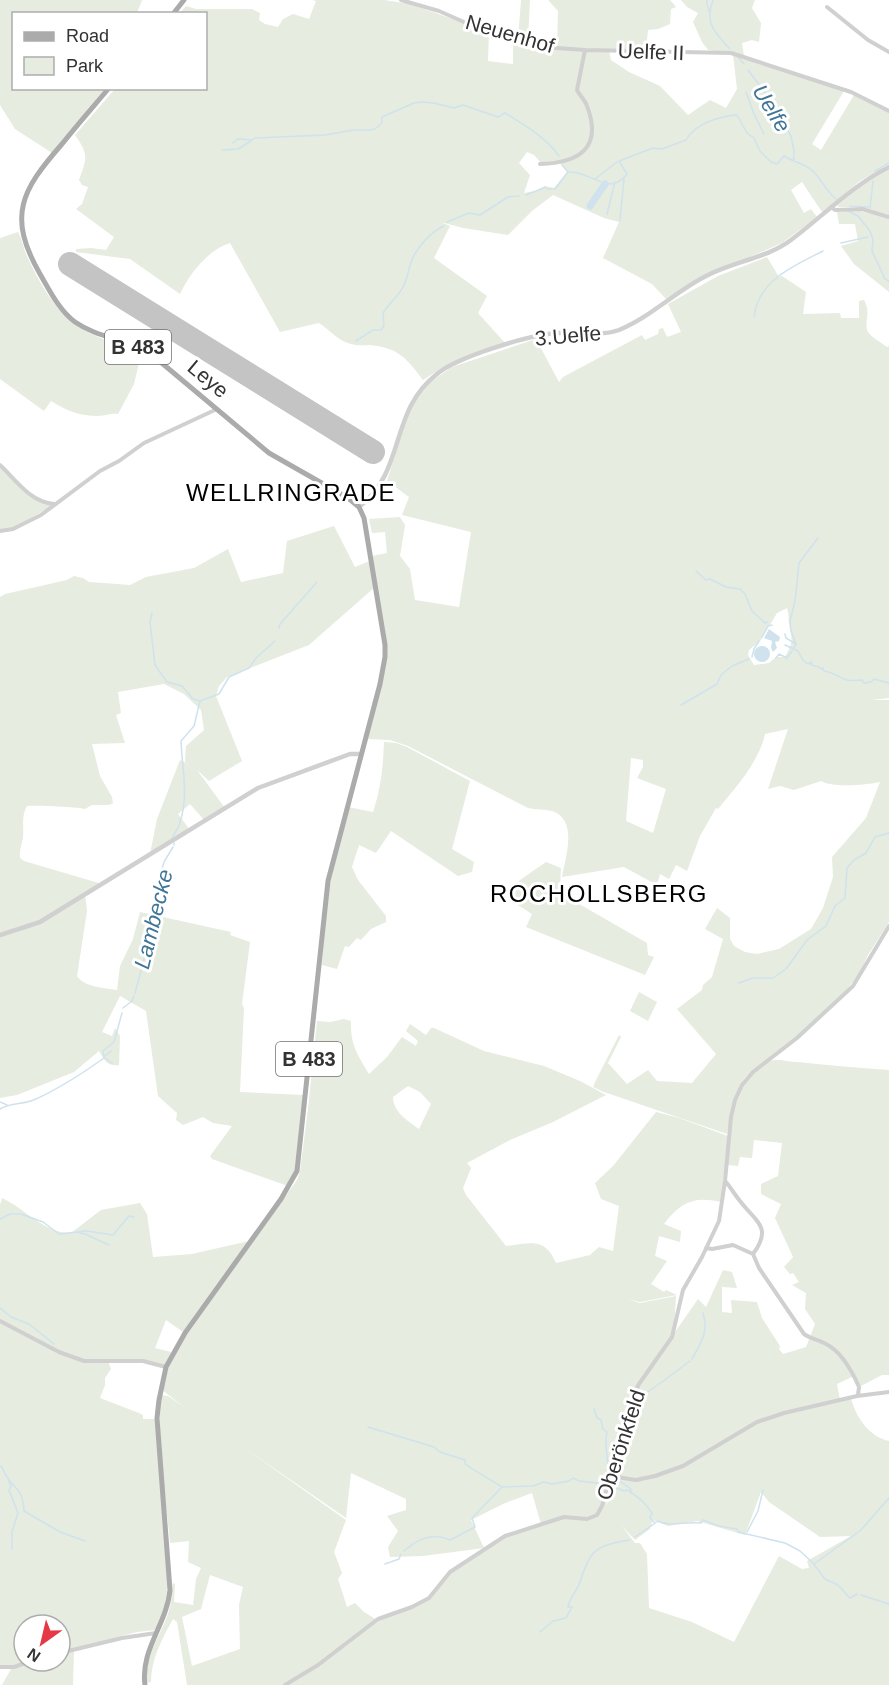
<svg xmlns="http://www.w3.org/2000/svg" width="889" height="1685" viewBox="0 0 889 1685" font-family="Arial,sans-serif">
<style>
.green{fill:#e6ecdf;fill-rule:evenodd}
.water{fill:#cfe2ee}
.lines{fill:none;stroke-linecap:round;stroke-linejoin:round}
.stream{stroke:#cfe2ee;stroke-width:1.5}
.river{stroke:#cfe2ee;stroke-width:7}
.runway{stroke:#c4c4c4;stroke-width:24}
.minor{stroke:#d0d0d0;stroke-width:4}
.tertiary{stroke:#d0d0d0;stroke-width:4.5}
.primary{stroke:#ababab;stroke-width:5}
.labels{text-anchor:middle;stroke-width:6;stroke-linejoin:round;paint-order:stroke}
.shield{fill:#fff;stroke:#707070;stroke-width:1.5}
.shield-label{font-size:20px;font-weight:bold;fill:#333}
.street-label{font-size:21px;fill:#333;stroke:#fff}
.water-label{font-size:22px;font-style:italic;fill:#3f7597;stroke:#fff}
.quarter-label{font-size:24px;letter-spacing:1.5px;fill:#000;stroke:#fff}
</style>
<rect width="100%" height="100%" fill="#fff"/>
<path class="green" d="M0 0H142L137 13 14 14V88L105 89 52 153 15 129 0 105Z
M312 0H384L410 4 489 32 488 61 513 64V39L527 44 584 51 578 90 586 51H609L611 60 629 72 660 86 688 115 710 100 726 108 737 89 733 55 844 91 812 144 821 150 854 95 887 111 889 113V164L860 181 822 212 802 182 791 190 804 213 811 209 817 217 782 243 694 281 666 299 652 284 603 258 619 222 604 218 553 195 532 211 508 235 463 228 441 222 450 226 434 258 487 296 478 313 506 344 442 368 423 380C406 358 399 348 370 345 364 345 357 346 351 344 338 341 330 330 319 323L280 332 230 243C208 250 190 273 180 294L130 259 76 252V249L91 248 106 250 114 237 76 209 82 204 88 187 82 185 79 180C87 158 89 155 75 135L115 89 206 88V14L180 13 186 6 196 9H252L260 13 259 20 265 24 278 27 283 19 293 14 309 19 316 1ZM527 152 534 155 541 163H560L567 172 554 188 545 186 535 191 524 193 530 175 519 163Z
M521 0H530L528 42 518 39Z
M548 0H670L676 7 671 9 670 24 658 29 648 30 646 50 557 48 558 11Z
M681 0H755L752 8 761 23 759 42 752 40 742 43 744 56 708 50 702 42 693 22 698 13 687 7Z
M889 169V215L860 207H838V205L863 185Z
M855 210 889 218V292L854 264 841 246 858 241 855 224H839L837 212Z
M18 232C22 239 23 246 26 254 39 283 56 313 84 330 102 341 126 345 145 353L139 363 134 384 118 414C110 413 106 416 98 416 80 416 67 411 51 401L44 411 0 379V238Z
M767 257 779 277 782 276 806 292 803 314 840 313 841 318H859V301L864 300C872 314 863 322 868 332 871 337 882 343 887 347L889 346V698L871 700H889V922L868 955 859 974 845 992 798 1036 752 1071 743 1080 734 1099 727 1134 604 1092 593 1087 596 1080 619 1035 621 1037 608 1063 627 1084 648 1070 657 1081 692 1083 716 1054 677 1009 702 990 703 985 712 977 723 939 705 929 717 908 730 918V939L734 946 745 952 757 954 779 949 811 929 823 908 833 877 832 857 866 818 880 782C866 785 832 788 821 781L794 790 780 786 768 789 788 729 765 734C759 762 736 787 718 809L716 808 700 836 687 871 676 865 669 879 660 874 657 885 624 867 562 877C565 858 579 820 552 811 545 809 536 810 528 808L408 746 390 740 368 739 386 658 372 556 387 553 385 532 372 533 369 519 400 517 405 525 400 556 410 569 415 600 459 607 471 532 402 515 409 497 387 481 404 425 415 400 429 383 452 367 536 339 559 382 563 377 642 335 645 340 658 334 659 329 663 328 667 337 681 332 668 304 718 276ZM787 608C789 613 788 618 789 623 792 641 794 640 785 657H776L769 663 754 665 748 655 749 650 761 640 777 613ZM631 758 643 760V767L637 778 666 789 653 833 626 821Z
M0 466 38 501 52 506 13 528 0 530Z
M334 526 355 567 370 561 375 587 309 645 227 677 219 686 216 696 242 761 209 781 197 770 225 808 204 820 190 804 178 814 190 830 150 854 157 819 180 760 190 765 185 762 186 746 204 730 201 710 184 694 164 684 118 692 121 713 116 715 125 743 92 744 100 776 112 797 113 803 109 805H92L85 809C80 807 31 805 27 806 21 817 24 826 23 837 22 844 19 850 20 858L24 861 102 884 85 894 87 911 77 976C84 987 104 988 117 990L120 966 133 939 140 912 231 932 230 935 250 942 242 1004 244 1008 240 1092 304 1095 295 1170 288 1186 212 1159 210 1156 232 1126 213 1123 203 1117 183 1125 176 1120 177 1113 158 1096 146 1011 120 996 102 1032 112 1036 115 1028 120 1036 119 1065C108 1067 104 1060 99 1051L74 1072 17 1095 0 1098V597L5 594 67 580 74 576 83 578 89 582 130 585 146 577 194 568 228 549 241 582 283 573 287 541Z
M384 742 396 743 407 747 470 781 452 849 474 862 472 872 458 876 391 831 376 853 359 845 352 867 358 880 386 916V922L371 929 361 940 357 938 349 947 345 946 337 969 322 965 327 896 348 807 373 812C381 788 383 767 384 742Z
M546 862 561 868 560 888 567 897 647 943 648 955 654 957 645 975 526 927 532 914 513 902 511 892 520 880Z
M639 992 657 1002 648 1021 630 1011Z
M344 1019 351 1021C350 1044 357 1054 369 1074L387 1057 402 1037 416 1046 418 1041 406 1031 410 1024 426 1035 431 1028H434L484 1051 544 1066 580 1081 606 1095 553 1122 510 1140 467 1163 471 1168 463 1188 466 1195 506 1246C531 1243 545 1237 556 1263L590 1255 599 1247 613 1251 619 1206 601 1199 595 1183 613 1166 656 1112 679 1118 728 1136 721 1202C694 1196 681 1202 664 1224L681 1231 680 1242 659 1236 655 1256 667 1261 651 1284 664 1292 666 1290 677 1295 640 1302 627 1299 640 1303 676 1296 674 1330 653 1364 698 1299 706 1307 723 1270 732 1272 737 1288 722 1287V1312L732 1313 731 1300 757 1302 762 1318 780 1346 779 1349 783 1354 806 1347 815 1324 805 1309 806 1293 792 1285 799 1282 793 1273 790 1274 784 1267 793 1257 775 1218 781 1204 761 1194V1184L778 1176 782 1143 754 1140 752 1158 740 1157 738 1166 728 1165C730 1131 730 1075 770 1061 777 1058 790 1062 797 1062 828 1065 858 1068 889 1070V1375H882L859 1387 854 1376 837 1384 840 1400 851 1399C857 1418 868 1436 889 1441V1685H187L177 1622 173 1619C162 1639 151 1659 151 1682L146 1683C146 1650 162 1636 170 1607 172 1599 172 1591 173 1583L175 1584 174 1602 193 1605 196 1579 201 1568 188 1562 189 1541 170 1543C166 1498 156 1439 161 1395L168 1396 184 1407 162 1390 168 1368 184 1339 297 1180 300 1171 308 1109 317 1021 330 1022ZM408 1086 420 1092 431 1104 419 1129C408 1121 393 1112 393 1097ZM243 1447 346 1518 351 1473 406 1499V1510L387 1516 398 1531 388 1547 390 1557 423 1556 484 1548 471 1520 503 1504 532 1493 541 1524 500 1539 446 1576 424 1602 377 1620 364 1612 355 1603 347 1607 338 1579 342 1573 334 1552 346 1520ZM713 1450 684 1467 636 1481 611 1477 605 1498 609 1506 604 1499 610 1476 636 1480 683 1466ZM761 1492 769 1502 820 1537 851 1536 807 1561 809 1568 802 1569 779 1556 734 1642 692 1622 649 1608 647 1554 640 1543H635L621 1525 635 1540 650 1529 653 1520 668 1526 697 1521 745 1535ZM210 1575 243 1587 239 1605 240 1649 192 1666 182 1617 201 1609Z
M2 1198C26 1209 43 1233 71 1233L101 1210 140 1203 147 1214 153 1257 192 1254 249 1241 183 1332 166 1320 155 1348 171 1352 165 1366 152 1362 108 1361 111 1369 105 1378V1385L100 1398 139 1413 143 1415V1419H155L168 1583 165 1608 155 1630 137 1632 60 1652V1625H24V1661H29L13 1666H0V1205Z
M74 1650 73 1685H2L11 1669 35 1661H60V1654Z"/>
<path class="water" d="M769 629 780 637 779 641 775 642 777 648 773 652 771 648 772 641 764 638Z
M754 654a8 8 0 1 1 16 0a8 8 0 1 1-16 0Z"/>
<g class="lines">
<path class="stream" d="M707 0V4L709 11
M713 0C704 23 715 33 730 49
M738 57 744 64
M748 70 769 98 791 136 794 151V161
M746 92 754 114 764 134
M233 143 238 139 252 140 255 138 325 135 353 130H369L375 129 382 123V117L414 103 421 102 434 103 454 108 463 105 498 117 505 113C523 124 547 138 559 156
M222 150 238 149 251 141
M562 165 567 171
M875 171 889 163
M569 172C590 170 609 198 627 174L619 161 653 148 662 149 686 140C694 124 720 116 737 115L747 133 754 138 760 151 771 162 777 164 784 156C794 162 806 164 814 172 822 181 827 192 836 199
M595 179 617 162
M547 189H555L568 172
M526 195 546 187
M850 206 868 207
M870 208 873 181
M848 211 858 216 870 231 873 240 872 251 885 279 889 281
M607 214 615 182
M620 220 624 179
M447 222 469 213 480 215 508 197 519 196
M841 243 868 237
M754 317C758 280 794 266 823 251
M356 341 373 330H381L384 326 383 313C389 303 398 297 403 287 408 278 408 269 412 260 417 247 432 231 444 226
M696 571 706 580 710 579 726 587 740 589 745 594 752 611 765 623 767 622
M152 613 150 622 155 665 167 682 182 686 193 699 200 701 194 726 181 741C182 768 189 796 180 822 179 828 174 833 172 839
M279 628 280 624 317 582
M785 634 786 638 796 644 793 649
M762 637 768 626 772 625
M796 644 791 631 790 621 795 601 799 563 818 538
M785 645 798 651 803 660 808 664 812 662 811 665 819 667 821 669 823 668 824 671C832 672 839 677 847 680 852 681 857 680 862 680L864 683 871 682 874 679 889 683
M752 657 754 649 759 641
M776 658 779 654 787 658 792 651
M200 701 219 694 229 677 249 668 256 658 275 641
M681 705 717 684 721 675 732 666 749 659
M174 845V843
M739 983 753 978H773L786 969 807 940 826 926 835 906 845 898 847 868 854 860 866 853 875 837 889 833
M135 993 152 930 156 890 164 862 173 847
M123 1008 132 1001 134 996
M105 1056 111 1051
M105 1058 112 1063
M0 1102 7 1105
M0 1109C11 1102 24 1105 36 1099 60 1088 83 1073 104 1058L103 1051 114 1042 122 1013
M0 1219 10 1214H21L43 1222 59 1234 87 1231 113 1235 129 1216 134 1217
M80 1233 85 1234 109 1245
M0 1308 11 1317 29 1324 54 1344
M692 1359C701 1343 709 1332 703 1313
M666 1379 690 1361
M631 1406 635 1398 640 1397 665 1380
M594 1409 597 1418 601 1420 603 1429 607 1432C603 1448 611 1463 607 1480
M368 1427 434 1447 440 1452 465 1460V1464C476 1472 490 1479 502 1487
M1 1466C4 1471 6 1476 9 1480 20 1492 23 1494 24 1511L60 1532 85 1541
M614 1468 617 1474
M8 1478 11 1487 9 1490 18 1513 12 1532V1549
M613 1481 618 1480 631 1489 630 1492C640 1498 645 1503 652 1513L650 1518 655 1523 658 1521C668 1527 688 1521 701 1523L703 1520 719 1526 737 1529 738 1532 785 1543 800 1551 812 1562 825 1579 838 1585 850 1598 857 1594
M610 1485 624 1491 627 1490 630 1491
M747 1532 758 1511 763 1490
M635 1537 654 1524
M404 1551C417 1539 433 1532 450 1540L475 1527 472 1518 502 1487 533 1486 544 1482 552 1484 569 1481 573 1478 579 1481 606 1484
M385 1564 399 1559 401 1554
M814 1564 861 1530 889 1498
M861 1595 889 1604
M540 1632 553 1621 566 1618 572 1607H568C570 1597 577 1591 580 1582 591 1549 595 1546 629 1540"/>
<path class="river" d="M590 206 605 184"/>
<path class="runway" d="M70 264 373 452"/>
<path class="minor" d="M401 0 439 11 473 26 543 47 585 50 731 53 851 92 889 111
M827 7 868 40 889 52
M540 164C579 163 603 148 587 106 585 100 580 96 577 90L585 50
M831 207 835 210 862 209 889 217
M0 465C16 480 30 502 54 504
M0 531 13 529 41 515 100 471 119 461 144 443 217 409
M726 1182C731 1188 735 1195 740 1201 756 1222 773 1227 753 1254L759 1268 804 1334C811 1339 819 1340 826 1344 842 1352 852 1371 859 1387L858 1395
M706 1248 712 1249 733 1245 753 1254
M0 1321 59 1352 84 1361H143L166 1367
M610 1476 636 1480 655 1476 683 1466 757 1422 784 1413 857 1396 889 1392
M60 1653 122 1638 156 1633
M0 1667H14L31 1661
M285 1685 318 1665 378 1619 412 1607 429 1598 450 1572 505 1536 564 1517 587 1519 597 1515 602 1506 631 1400 639 1384 672 1337 683 1290 702 1257 719 1221 725 1181 731 1117 735 1100 742 1085 753 1072 797 1038 853 986 889 926"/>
<path class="tertiary" d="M359 507C407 470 388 412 437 374 457 357 529 335 556 333 577 332 599 337 619 330 651 317 677 290 708 275 735 261 767 258 791 240 824 215 852 186 889 167
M0 935 40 922 258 788 350 754H361"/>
<path class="primary" d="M173 14 184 0
M109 88C93 107 77 125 62 144 21 191 7 216 40 274 50 291 59 310 75 322 98 338 127 339 151 354L269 453 348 498 359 507 364 518 385 645V657L380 684 328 881 297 1171 281 1199 185 1333 166 1367 159 1400 157 1418 170 1590C167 1624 140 1650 145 1685"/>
</g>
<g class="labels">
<g class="shield">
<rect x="105" y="330" width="66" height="34" rx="4.5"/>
<rect x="276" y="1042" width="66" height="34" rx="4.5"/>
</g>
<g class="shield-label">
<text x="138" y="354">B 483</text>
<text x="309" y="1066">B 483</text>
</g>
<g class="street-label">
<text transform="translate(510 34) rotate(16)" y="7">Neuenhof</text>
<text transform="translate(651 52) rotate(2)" y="7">Uelfe II</text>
<text transform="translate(568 336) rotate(-5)" y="7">3.Uelfe</text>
<text transform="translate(208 379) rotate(40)" y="7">Leye</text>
<text transform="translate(621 1445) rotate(-72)" y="7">Oberönkfeld</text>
</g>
<g class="water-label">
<text transform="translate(772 108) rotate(58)" y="8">Uelfe</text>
<text transform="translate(153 919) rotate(-76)" y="8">Lambecke</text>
</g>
<g class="quarter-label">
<text x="291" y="501">WELLRINGRADE</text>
<text x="599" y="902">ROCHOLLSBERG</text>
</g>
</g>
<rect x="12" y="12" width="195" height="78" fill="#ffffff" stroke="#adadad" stroke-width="1.5"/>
<rect x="24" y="32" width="30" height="9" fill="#ababab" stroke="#adadad" stroke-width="1.5"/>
<text x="66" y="42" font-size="18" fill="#333333">Road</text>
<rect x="24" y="57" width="30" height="18" fill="#e6ecdf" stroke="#adadad" stroke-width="1.5"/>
<text x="66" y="72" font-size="18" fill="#333333">Park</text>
<g transform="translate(42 1643) rotate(214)"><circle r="28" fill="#ffffff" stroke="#adadad" stroke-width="1.5"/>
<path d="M0-4.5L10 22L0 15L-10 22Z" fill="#e63946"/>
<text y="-9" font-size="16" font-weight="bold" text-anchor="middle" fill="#333333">N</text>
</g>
</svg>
